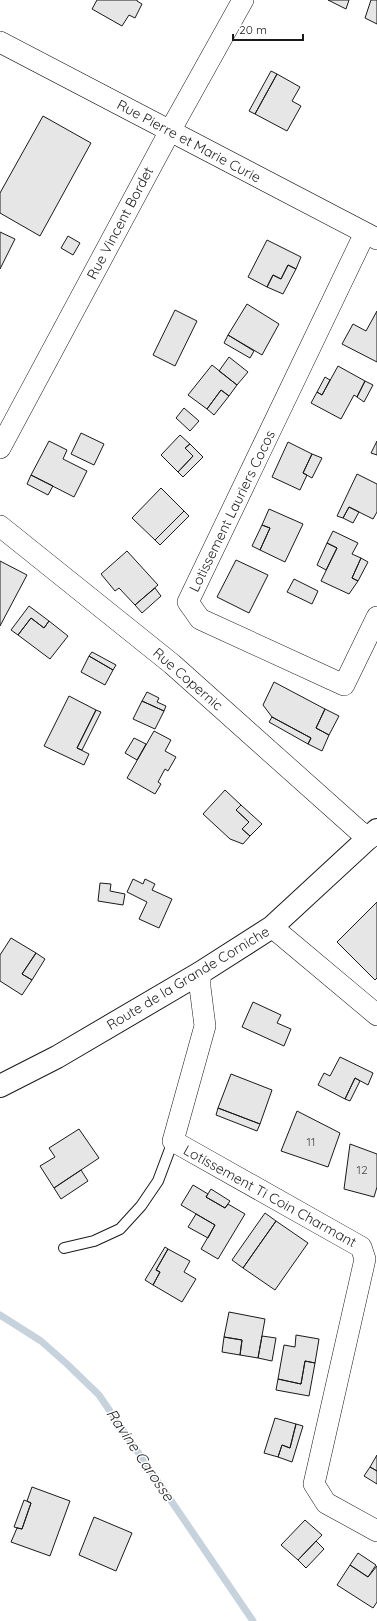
<svg xmlns="http://www.w3.org/2000/svg" width="377" height="1621" viewBox="0 0 377 1621" font-family="Quicksand,sans-serif">
<style>
.lines{fill:none;stroke-linecap:round;stroke-linejoin:round}
.stream{stroke:#c6d2dc;stroke-width:7}
.building{fill:#e6e6e6;stroke:#1a1a1a}
.service-casing{stroke:#1a1a1a;stroke-width:12}
.minor-casing{stroke:#1a1a1a;stroke-width:22}
.primary-casing{stroke:#1a1a1a;stroke-width:24}
.service{stroke:#fff;stroke-width:10}
.minor{stroke:#fff;stroke-width:21}
.primary{stroke:#fff;stroke-width:22}
.labels{text-anchor:middle;stroke-width:3;stroke-linejoin:round;paint-order:stroke}
.number-label{font-size:12px;fill:#4d4d4d}
.street-label{font-size:14px;fill:#1a1a1a;stroke:#fff}
.water-label{font-size:15px;font-style:italic;fill:#1a1a1a;stroke:#fff}
</style>
<rect width="100%" height="100%" fill="#fff"/>
<g class="lines">
<path class="stream" d="M0 1315 41 1341 67 1364 99 1395 253 1621"/>
</g>
<path class="building" d="M97 0H137V1L142 4 135 18 129 15 122 26 92 9Z
M328 0H349L346 9Z
M371 0H377V24L365 18Z
M271 71 277 74 255 114 249 111Z
M277 74 300 87 292 101 301 106 287 131 255 114Z
M43 116 91 143 40 236 0 213V193Z
M0 232 15 239 0 269Z
M68 236 80 243 73 255 61 248Z
M267 240 301 257 296 269 288 265 281 279 273 275 267 287 248 277Z
M288 265 296 269 283 294 267 287 273 275 281 279Z
M247 304 279 324 262 355 228 335Z
M175 310 197 321 175 366 153 355Z
M377 311V362L342 344 353 324 366 331Z
M228 335 254 351 250 358 224 343Z
M229 357 248 372 237 385 219 371Z
M212 365 237 385 229 396 221 390 207 409 188 395Z
M338 366 365 381 357 397 354 395 341 419 311 403 317 392 322 395Z
M325 377 330 380 322 395 317 392Z
M365 381 373 385 364 402 357 397Z
M221 390 229 396 214 415 207 409Z
M184 408 199 421 190 431 176 418Z
M81 433 104 444 94 465 71 454Z
M180 435 190 444 185 448 193 456 178 472 161 455Z
M49 441 67 450 63 459 87 471 74 497 31 475Z
M377 441V455L371 453Z
M288 442 312 454 303 473 307 475 300 490 272 477Z
M190 444 203 457 183 477 178 472 193 456 185 448Z
M312 454 322 458 312 478 303 473Z
M357 474 377 484V512L373 519 349 507 343 518 337 516Z
M31 475 53 486 48 495 27 484Z
M161 488 184 511 155 540 132 518Z
M349 507 359 512 353 523 343 518Z
M269 509 303 524 285 562 260 550 270 528 262 525Z
M184 511 189 516 160 545 155 540Z
M262 525 270 528 260 550 252 546Z
M333 531 358 543 352 554 361 558 352 578 358 581 349 594 321 581 337 548 327 543Z
M327 543 337 548 326 570 317 565Z
M127 551 158 585 135 605 119 588 115 591 101 574Z
M361 558 368 562 358 581 352 578Z
M236 560 268 575 249 613 217 597Z
M0 561 27 575 0 626Z
M294 579 318 591 312 604 287 592Z
M155 588 161 596 142 613 135 605Z
M29 606 49 621 44 628 31 618 18 635 11 630Z
M31 618 44 628 49 621 68 636 50 659 18 635Z
M92 652 116 665 113 670 89 656Z
M89 656 113 670 105 685 81 672Z
M274 682 325 709 316 728 329 735 322 751 308 744 311 738 272 717 263 705Z
M147 692 159 698 157 702 166 706 164 711 142 701Z
M69 696 96 710 77 748 89 754 84 765 44 746Z
M142 701 164 711 155 729 133 719Z
M325 709 339 716 329 735 316 728Z
M96 710 101 712 82 750 77 748Z
M272 717 311 738 308 744 269 722Z
M154 731 171 740 165 751 176 757 168 771 165 769 158 782 161 784 155 794 127 778Z
M134 738 146 744 137 760 125 753Z
M225 790 241 805 236 810 249 822 242 829 250 836 243 844 230 839 203 814Z
M241 805 262 824 250 836 242 829 249 822 236 810Z
M133 879 143 884 145 879 155 884 152 890 172 899 159 928 139 919 147 902 127 892Z
M100 883 111 884 110 891 125 894 123 905 98 901Z
M377 902V978L375 980 337 942Z
M11 938 36 953 22 974 32 980 22 995 0 981V955Z
M36 953 45 959 32 980 22 974Z
M253 1002 281 1015 277 1023 291 1029 284 1046 242 1027Z
M340 1057 373 1073 368 1085 355 1078 345 1099 318 1085 324 1073 330 1076Z
M231 1074 272 1090 260 1124 218 1108Z
M355 1078 360 1081 350 1101 345 1099Z
M218 1108 260 1124 257 1131 216 1115Z
M297 1111 340 1133 328 1167 281 1151Z
M79 1129 99 1158 54 1188 40 1166 55 1157 49 1148Z
M350 1144 377 1154V1187L374 1197 344 1189Z
M81 1170 88 1181 61 1199 54 1188Z
M193 1185 208 1194 206 1197 225 1208 228 1204 245 1214 218 1259 201 1249 215 1225 181 1205Z
M211 1189 230 1201 225 1208 206 1197Z
M265 1213 276 1221 243 1268 232 1260Z
M196 1214 215 1225 208 1238 188 1227Z
M276 1221 308 1243 275 1290 243 1268Z
M165 1247 168 1249 156 1270 160 1272 153 1285 145 1280Z
M168 1249 190 1261 184 1272 196 1279 182 1302 153 1285 160 1272 156 1270Z
M229 1312 265 1319 258 1358 240 1355 242 1340 224 1337Z
M296 1335 319 1339 315 1363 305 1361 301 1384 278 1379 284 1345 295 1347Z
M262 1336 276 1338 272 1361 258 1358Z
M224 1337 242 1340 240 1355 222 1352Z
M305 1361 315 1363 309 1396 276 1390 278 1379 301 1384Z
M275 1418 296 1424 290 1448 282 1445 278 1457 264 1453Z
M296 1424 303 1426 292 1462 278 1457 282 1445 290 1448Z
M377 1455V1471L370 1467Z
M370 1467 377 1471V1484L364 1476Z
M32 1487 70 1501 50 1556 11 1542 17 1528 22 1529 31 1503 27 1501Z
M24 1500 31 1503 22 1529 14 1527Z
M94 1517 132 1533 116 1571 79 1555Z
M305 1520 322 1535 298 1560 281 1545Z
M316 1541 324 1549 306 1568 298 1560Z
M358 1553 376 1565 368 1577 350 1565Z
M350 1565 368 1577 377 1566V1602L373 1608 337 1585Z"/>
<g class="lines">
<g class="service-casing">
<path id="service" d="M64 1248 94 1241 120 1229 141 1206 158 1181 173 1141"/>
</g>
<g class="minor-casing">
<path id="minor" d="M0 42 377 239
M365 233 188 602 200 619 344 685 377 617
M0 448 170 131 243 0
M0 526 172 664 359 831 370 838
M272 927 377 1015
M200 973V987L205 1026 173 1141 361 1247 365 1259 314 1484 326 1503 377 1531"/>
</g>
<g class="primary-casing">
<path id="primary" d="M0 1086 57 1057 200 973 272 927 377 830"/>
</g>
<use href="#service" class="service"/>
<use href="#minor" class="minor"/>
<use href="#primary" class="primary"/>
</g>
<g class="labels">
<g class="number-label">
<text x="311" y="1146">11</text>
<text x="362" y="1174">12</text>
</g>
<g class="street-label">
<text transform="translate(189 141) rotate(28)" y="5">Rue Pierre et Marie Curie</text>
<text transform="translate(120 223) rotate(-62)" y="5">Rue Vincent Bordet</text>
<text transform="translate(232 511) rotate(-64)" y="5">Lotissement Lauriers Cocos</text>
<text transform="translate(188 679) rotate(41)" y="5">Rue Copernic</text>
<text transform="translate(188 978) rotate(-31)" y="5">Route de la Grande Corniche</text>
<text transform="translate(270 1196) rotate(29)" y="5">Lotissement Ti Coin Charmant</text>
</g>
<g class="water-label">
<text transform="translate(140 1455) rotate(56)" y="5">Ravine Carosse</text>
</g>
</g>
<path d="M233 34v6h70v-6" fill="none" stroke="#1a1a1a" stroke-width="2"/>
<text x="239" y="34" font-size="12" fill="#1a1a1a" stroke="#ffffff" stroke-width="3" paint-order="stroke">20 m</text>
</svg>
